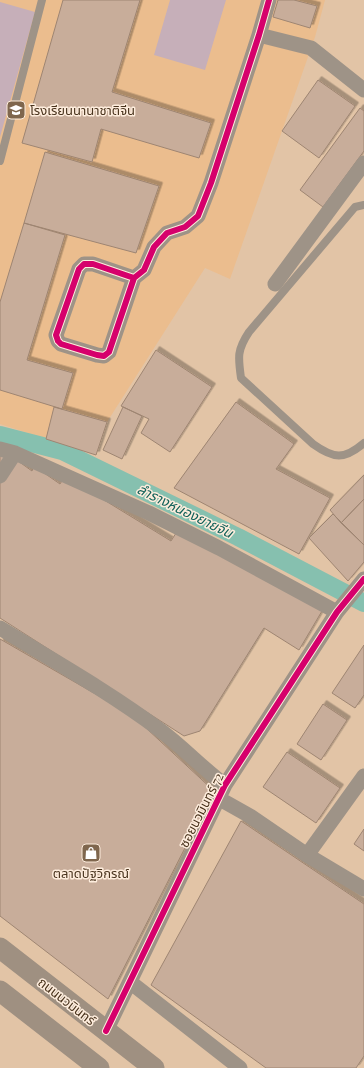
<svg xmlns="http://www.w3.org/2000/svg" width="364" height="1068" viewBox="0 0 364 1068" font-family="'Playfair Display','Noto Sans Thai',serif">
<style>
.built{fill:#ebbd8e}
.green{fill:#c6afb9}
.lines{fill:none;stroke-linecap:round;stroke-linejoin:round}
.canal{stroke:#86c0af;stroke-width:18}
.building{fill:#c8ad9a;stroke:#9e8572;filter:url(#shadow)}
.lane{stroke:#9e9387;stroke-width:8}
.street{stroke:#9e9387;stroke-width:15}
.secondary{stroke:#9f9081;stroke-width:21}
.cycleway-casing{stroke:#feeddd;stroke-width:8}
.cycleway{stroke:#d6006c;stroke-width:6}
.labels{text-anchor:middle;stroke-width:3;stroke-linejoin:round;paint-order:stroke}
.poi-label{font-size:13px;fill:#49331d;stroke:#feeddd;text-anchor:start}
.street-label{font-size:13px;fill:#49331d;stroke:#feeddd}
.water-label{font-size:14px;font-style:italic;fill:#12625a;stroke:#feeddd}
</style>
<defs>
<filter id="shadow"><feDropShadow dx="3.5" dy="-3.5" stdDeviation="0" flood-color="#0004"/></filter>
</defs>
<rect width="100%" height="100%" fill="#e2c4a6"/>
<path class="built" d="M0 0H325L315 37 230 279 205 268 107 422 96 455 0 424Z"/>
<path class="green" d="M170 0H226L205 70 154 55Z
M0 2 35 12 0 137Z"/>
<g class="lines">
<path class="canal" d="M0 435 62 451 238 537 364 603"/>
</g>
<path class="building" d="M63 0H140L112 92 211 123 199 158 101 129 92 162 22 143Z
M278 0H294L317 6 310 28 273 17Z
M318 80 355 106 319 158 282 131Z
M360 108 364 111V151L323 207 300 190Z
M45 152 159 186 136 253 24 223Z
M24 223 65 235 27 360 73 373 62 409 0 390V302Z
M156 350 212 387 170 452 141 433 149 419 121 406Z
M236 402 294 444 276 469 330 498 299 554 174 488Z
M54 407 107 422 96 455 46 439Z
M123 407 142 416 122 459 103 450Z
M0 448 32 471 34 466 60 484 65 476 171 541 178 530 322 611 299 650 264 628 200 731 184 736 0 618Z
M364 475V499L341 523 330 510Z
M364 499V545L341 523Z
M333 514 364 545V562L348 581 309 538Z
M0 639 132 715 214 791 108 999 0 916Z
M364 645V695L355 708 332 693Z
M323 704 347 720 321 760 297 744Z
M287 752 340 788 316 823 263 787Z
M241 821 364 904V1056L356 1068H266L151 985Z
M364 829V851L354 844Z"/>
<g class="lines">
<path class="lane" d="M0 161 42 0
M364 205 355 207 249 332C237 350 238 357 241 378L313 444C334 459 344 460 364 443"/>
<path class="street" d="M259 35 311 48 364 90
M134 278 93 264H84L79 269 56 335 58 341 61 344 97 355 104 356 109 352 134 278 144 270 154 247 167 233 185 227 198 216 211 183 259 35 269 0
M275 284 364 163
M0 449 15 453 149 513 219 548 337 612
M0 476 15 453
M0 628C54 661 109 692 160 730 183 747 202 768 225 785
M218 798 250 816 307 855 364 889
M307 855 364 776
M130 982 240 1068
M106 1031 225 785 337 612 364 579"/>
<path class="secondary" d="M0 948 154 1068
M0 991 99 1068"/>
<g class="cycleway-casing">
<path id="cycleway" d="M134 278 93 264H84L79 269 56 335 58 341 61 344 97 355 104 356 109 352 134 278 144 270 154 247 167 233 185 227 198 216 211 183 259 35 269 0
M106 1031 225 785 337 612 364 579"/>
</g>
<use href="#cycleway" class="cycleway"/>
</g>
<defs>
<g id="school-square" transform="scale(1)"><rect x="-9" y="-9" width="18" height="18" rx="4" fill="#7f664d" stroke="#feeddd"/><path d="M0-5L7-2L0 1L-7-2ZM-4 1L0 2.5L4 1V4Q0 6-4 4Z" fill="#fff"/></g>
<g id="shop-square" transform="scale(1)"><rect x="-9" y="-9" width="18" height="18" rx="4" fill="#7f664d" stroke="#feeddd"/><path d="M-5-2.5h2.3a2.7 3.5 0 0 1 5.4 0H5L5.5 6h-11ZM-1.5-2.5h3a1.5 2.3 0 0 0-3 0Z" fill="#fff"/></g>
</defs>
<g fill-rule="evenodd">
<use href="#school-square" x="16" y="110"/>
<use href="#shop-square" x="91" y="853"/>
</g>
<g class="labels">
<g class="poi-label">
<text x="30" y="115">โรงเรียนนานาชาติจีน</text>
<text x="91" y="878" text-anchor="middle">ตลาดปัฐวิกรณ์</text>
</g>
<g class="street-label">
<text transform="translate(201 810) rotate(-63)" y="5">ซอยนวมินทร์ 72</text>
<text transform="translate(67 1001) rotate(38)" y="5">ถนนนวมินทร์</text>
</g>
<g class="water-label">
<text transform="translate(185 511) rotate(26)" y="5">ลำรางหนองยายจีน</text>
</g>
</g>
</svg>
